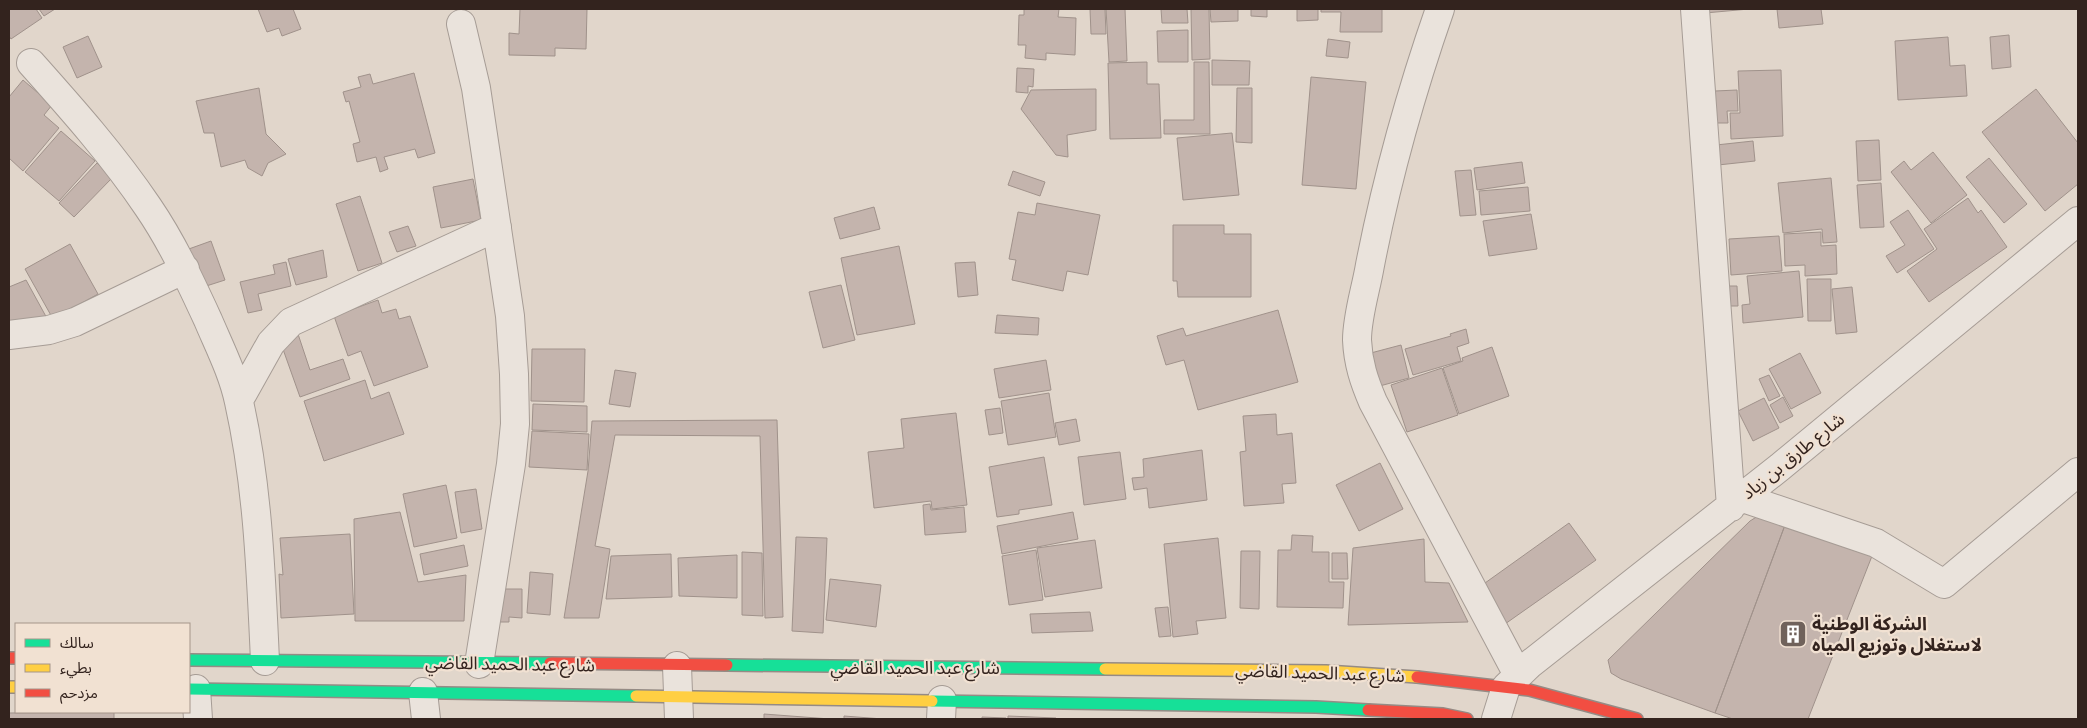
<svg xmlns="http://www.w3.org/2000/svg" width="2087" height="728" viewBox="0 0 2087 728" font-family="'Crimson Pro','Noto Sans Arabic',serif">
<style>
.building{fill:#c4b4ad;stroke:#a0928b}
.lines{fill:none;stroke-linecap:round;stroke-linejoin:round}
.street-casing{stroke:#a69c95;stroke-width:30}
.fast-casing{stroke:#958b85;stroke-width:14}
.slow-casing{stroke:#958b85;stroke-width:14}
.jam-casing{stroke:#958b85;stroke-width:14}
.street{stroke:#eae3dc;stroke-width:28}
.fast{stroke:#16e098;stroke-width:11}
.slow{stroke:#ffcf43;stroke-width:11}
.jam{stroke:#f24e42;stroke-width:11}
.labels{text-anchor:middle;stroke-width:4.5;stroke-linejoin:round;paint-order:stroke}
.street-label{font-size:18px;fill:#33231e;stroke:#f1e1d2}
.poi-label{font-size:18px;font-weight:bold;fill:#33231e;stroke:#f1e1d2;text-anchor:start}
</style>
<rect width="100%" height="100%" fill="#e1d6cb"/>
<path class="building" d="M9 9H36L42 18 11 39 9 36Z
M39 9H55L44 16Z
M258 9H293L301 29 282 36 279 28 267 32Z
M520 9H587L586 49 555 48V56L509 55V33L519 34Z
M1024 9H1059L1058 17 1076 18 1075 55 1046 53V60L1025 58 1026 45H1018L1019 15H1024Z
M1090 9H1105L1106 34H1091Z
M1106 9H1125L1127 61 1109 62Z
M1161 9H1187L1188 23H1162Z
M1191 9H1209L1210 59 1192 60Z
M1210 9H1238V21L1211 22Z
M1251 9H1267V17L1251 16Z
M1297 9H1318V20L1297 21Z
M1321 9H1382V32H1340L1341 12H1321Z
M1704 9H1749L1705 13Z
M1777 9H1821L1823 24 1779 28Z
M1188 30V62H1158L1157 31Z
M2009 35 2011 67 1992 69 1990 37Z
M88 36 102 67 77 78 63 47Z
M1948 37 1950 66 1965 65 1967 96 1898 100 1895 41Z
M1328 39 1350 42 1348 58 1326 56Z
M1212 60 1250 61 1249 85H1212Z
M1147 62V84H1159L1161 138 1110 139 1108 63Z
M1194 62H1209L1210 134H1164V120H1194Z
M1017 68 1034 69 1033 87 1028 86V93L1016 92Z
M1781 70 1783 136 1731 139 1730 113H1740L1738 71Z
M414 73 435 153 418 158 415 149 384 157 388 169 380 172 376 157 357 162 353 144 360 142 349 101 346 102 343 92 361 87 358 77 370 74 373 84Z
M1311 77 1366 82 1356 189 1302 185Z
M23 80 52 105 44 115 59 128 23 171 9 158V97Z
M259 88 266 134 286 154 268 163 262 176 248 168 245 160 221 167 214 133H204L196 101Z
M1237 88H1252V143L1236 142Z
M1096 89V130L1067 135 1068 157 1056 155 1021 109 1031 90Z
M2036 89 2078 143V184L2045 211 1982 132Z
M1737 90 1738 111H1727L1728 123H1716L1715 91Z
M61 131 95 161 59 201 25 172Z
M1232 133 1239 195 1183 200 1177 138Z
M1879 140 1881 180 1858 181 1856 141Z
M1753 141 1755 161 1718 165 1716 145Z
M1933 152 1967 195 1931 223 1891 172 1904 161 1911 170Z
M1989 158 2027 204 2004 223 1966 177Z
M1522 162 1525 183 1477 190 1474 168Z
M97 163 112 178 74 217 59 203Z
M1471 170 1476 215 1460 216 1455 171Z
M1013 171 1045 182 1040 196 1008 185Z
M1831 178 1837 242 1823 243 1822 229 1783 233 1778 183Z
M473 179 481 220 441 228 433 187Z
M1881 183 1884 227 1860 228 1857 185Z
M1528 187 1530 211 1481 215 1479 191Z
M360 196 382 263 358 271 336 204Z
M1968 198 1978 213 1981 210 2007 247 1929 302 1907 271 1937 249 1924 229Z
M1037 203 1100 215 1088 275 1067 271 1063 291 1012 280 1016 260 1009 259 1018 212 1035 215Z
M874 207 880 229 840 239 834 218Z
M1908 210 1934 249 1897 273 1886 256 1905 245 1890 222Z
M1531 214 1537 249 1489 256 1483 221Z
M1173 225H1224V234H1251V297H1178L1177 281H1173Z
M408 226 416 246 397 252 389 232Z
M1821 232V246L1836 245 1837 274 1805 276V265L1785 266 1784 234Z
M1779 236 1782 271 1731 275 1729 239Z
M211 241 225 280 200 288 186 250Z
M70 244 98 294 53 319 25 269Z
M899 246 915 324 857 335 841 258Z
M323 250 327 277 296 285 288 259Z
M286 262 291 286 258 294 262 310 248 313 240 282 275 274 273 265Z
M975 262 978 295 958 297 955 263Z
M1799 271 1803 317 1743 323 1742 305 1750 304 1747 276Z
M1807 279H1831V321H1808Z
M26 280 49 322 9 325V287Z
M841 285 855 340 823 348 809 292Z
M1728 286H1737L1738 306H1729Z
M1852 287 1857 332 1836 334 1832 289Z
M378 300 382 313 396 309 399 319 410 316 428 367 374 386 361 351 348 356 334 316Z
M1278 310 1298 382 1198 410 1184 360 1166 365 1157 336 1183 328 1186 336Z
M997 315 1039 318 1038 335 995 333Z
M1466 329 1469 343 1457 347 1461 361 1413 375 1405 349 1451 336 1450 334Z
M297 331 310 370 343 359 350 379 300 397 279 338Z
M1401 345 1409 378 1376 387 1367 354Z
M1492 347 1509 396 1459 414 1443 368 1463 361 1462 358Z
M532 349H585L584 402 531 401Z
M1800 353 1821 393 1791 409 1769 369Z
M1046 360 1051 390 999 398 994 369Z
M1442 368 1458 415 1407 432 1391 385Z
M615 370 636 373 630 407 609 404Z
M1769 375 1780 396 1769 401 1759 379Z
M365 380 371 399 389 392 404 434 324 461 304 401Z
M1049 393 1056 437 1008 445 1001 401Z
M1783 397 1793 416 1780 423 1770 405Z
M1764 398 1779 428 1753 441 1738 411Z
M533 404 587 406V432L532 430Z
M1000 408 1003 433 989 435 985 410Z
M956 413 967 505 932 509 931 501 874 508 868 452 904 448 901 419Z
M1276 414 1277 435 1292 433 1296 483 1282 484 1284 503 1244 506 1240 452 1246 451 1243 416Z
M1076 419 1080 441 1059 445 1055 423Z
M777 420 783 617 765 618 760 436 615 435 595 546 610 549 599 618H564L588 471 592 421Z
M532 431 589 434 587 470 529 467Z
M1202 450 1207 500 1149 508 1147 488 1134 490 1132 478 1144 477 1143 459Z
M1120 452 1126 499 1084 505 1078 457Z
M1044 457 1052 505 1019 510V514L997 517 989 467Z
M1380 463 1403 509 1359 531 1336 485Z
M446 485 457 538 414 547 403 494Z
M476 489 482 529 461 533 455 492Z
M930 504 931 510 964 507 966 532 925 535 923 505Z
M400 512 418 582 466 575 464 621H355L354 519Z
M1073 512 1078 539 1002 554 997 526Z
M1758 516 1785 525 1715 713 1621 679 1611 673 1608 660 1750 521Z
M1569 523 1596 560 1505 624 1478 588Z
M1785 525 1872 556 1808 719H1733L1715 713Z
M350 534 354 614 281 618 279 574 283 575 280 538Z
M1292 535 1313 536 1312 552H1329V582H1344L1343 608 1277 607 1278 550H1291Z
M796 537 827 538 823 633 792 631Z
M1218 538 1226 618 1196 621 1198 634 1173 637 1164 544Z
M1424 539 1425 582 1449 583 1468 622 1348 625 1353 548Z
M1095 540 1102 588 1045 597 1037 548Z
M464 545 468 566 424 575 420 554Z
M1036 550 1043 600 1009 605 1002 556Z
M1241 551H1260L1259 609 1240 608Z
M742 552 762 553 763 616 742 615Z
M1332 553H1347L1348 579H1332Z
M671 554 672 597 606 599 611 556Z
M737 555V598L679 596 678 558Z
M530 572 553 574 550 615 527 613Z
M830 579 881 585 876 627 826 620Z
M494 589H522V618L509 617V622H493Z
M1168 607 1171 636 1159 637 1155 608Z
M1090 612 1093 631 1032 633 1030 614Z
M114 712V719H9V713Z
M764 714 830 719H764Z
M844 716 883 719H844Z
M1008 716 1056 718V719H1008Z
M982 717 1006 718V719H982Z"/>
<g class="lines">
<g class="street-casing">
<path id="street" d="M1440 9C1411 92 1387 178 1370 265 1366 289 1357 316 1357 340 1358 363 1364 381 1373 402L1518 675
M1695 9 1731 507
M461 24 476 88 510 316 514 374 515 424 511 464 479 664
M31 63C72 109 113 155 148 207 172 242 190 281 208 320 219 346 233 373 239 402 258 487 261 574 265 661
M9 335 49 330 75 322 185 269
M239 400 271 343 291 322 497 227
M1743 498 1876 543 1944 584 2078 472
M677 666 679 719
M196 689 198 719
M423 692 426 719
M941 719 942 700
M1496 719 1506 687 1530 664 1780 467 2078 221"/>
</g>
<g class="fast-casing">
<path id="fast" d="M189 660 550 663
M727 665 1105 669
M189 689 636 696
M932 701 1316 707 1368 710"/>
</g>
<g class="slow-casing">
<path id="slow" d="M1105 669 1326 671 1417 677
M9 687H16
M636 696 932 701"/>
</g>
<g class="jam-casing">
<path id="jam" d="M9 658H16
M550 663 727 665
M1417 677 1529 690 1637 719
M1368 710 1443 714 1467 719"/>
</g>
<use href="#street" class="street"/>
<use href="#fast" class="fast"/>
<use href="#slow" class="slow"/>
<use href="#jam" class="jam"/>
</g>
<defs>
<g id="building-square" transform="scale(1.4375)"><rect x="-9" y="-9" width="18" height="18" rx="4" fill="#70625b" stroke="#f1e1d2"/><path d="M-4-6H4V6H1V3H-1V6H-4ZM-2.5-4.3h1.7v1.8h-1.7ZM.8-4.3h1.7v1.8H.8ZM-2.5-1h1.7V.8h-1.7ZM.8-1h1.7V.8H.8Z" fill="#fff"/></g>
</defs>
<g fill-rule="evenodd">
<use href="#building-square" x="1793" y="634"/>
</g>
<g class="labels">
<g class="street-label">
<text transform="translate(1793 456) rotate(-39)" y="6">شارع طارق بن زياد</text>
<text transform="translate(510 664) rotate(1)" y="6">شارع عبد الحميد القاضي</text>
<text x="915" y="674">شارع عبد الحميد القاضي</text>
<text transform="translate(1320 673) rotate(2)" y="6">شارع عبد الحميد القاضي</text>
</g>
<g class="poi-label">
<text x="1812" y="630">الشركة الوطنية<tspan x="1812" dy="21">لاستغلال وتوزيع المياه</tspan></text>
</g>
</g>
<rect width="2087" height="728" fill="none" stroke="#33231e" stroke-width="20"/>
<rect x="15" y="623" width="175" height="90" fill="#f1e1d2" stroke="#a5958a"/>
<rect x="25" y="639" width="25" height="8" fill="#16e098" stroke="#a5958a"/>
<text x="60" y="648" font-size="15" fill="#33231e">سالك</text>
<rect x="25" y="664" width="25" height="8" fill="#ffcf43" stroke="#a5958a"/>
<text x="60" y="673" font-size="15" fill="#33231e">بطيء</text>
<rect x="25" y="689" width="25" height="8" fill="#f24e42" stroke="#a5958a"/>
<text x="60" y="698" font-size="15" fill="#33231e">مزدحم</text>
</svg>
